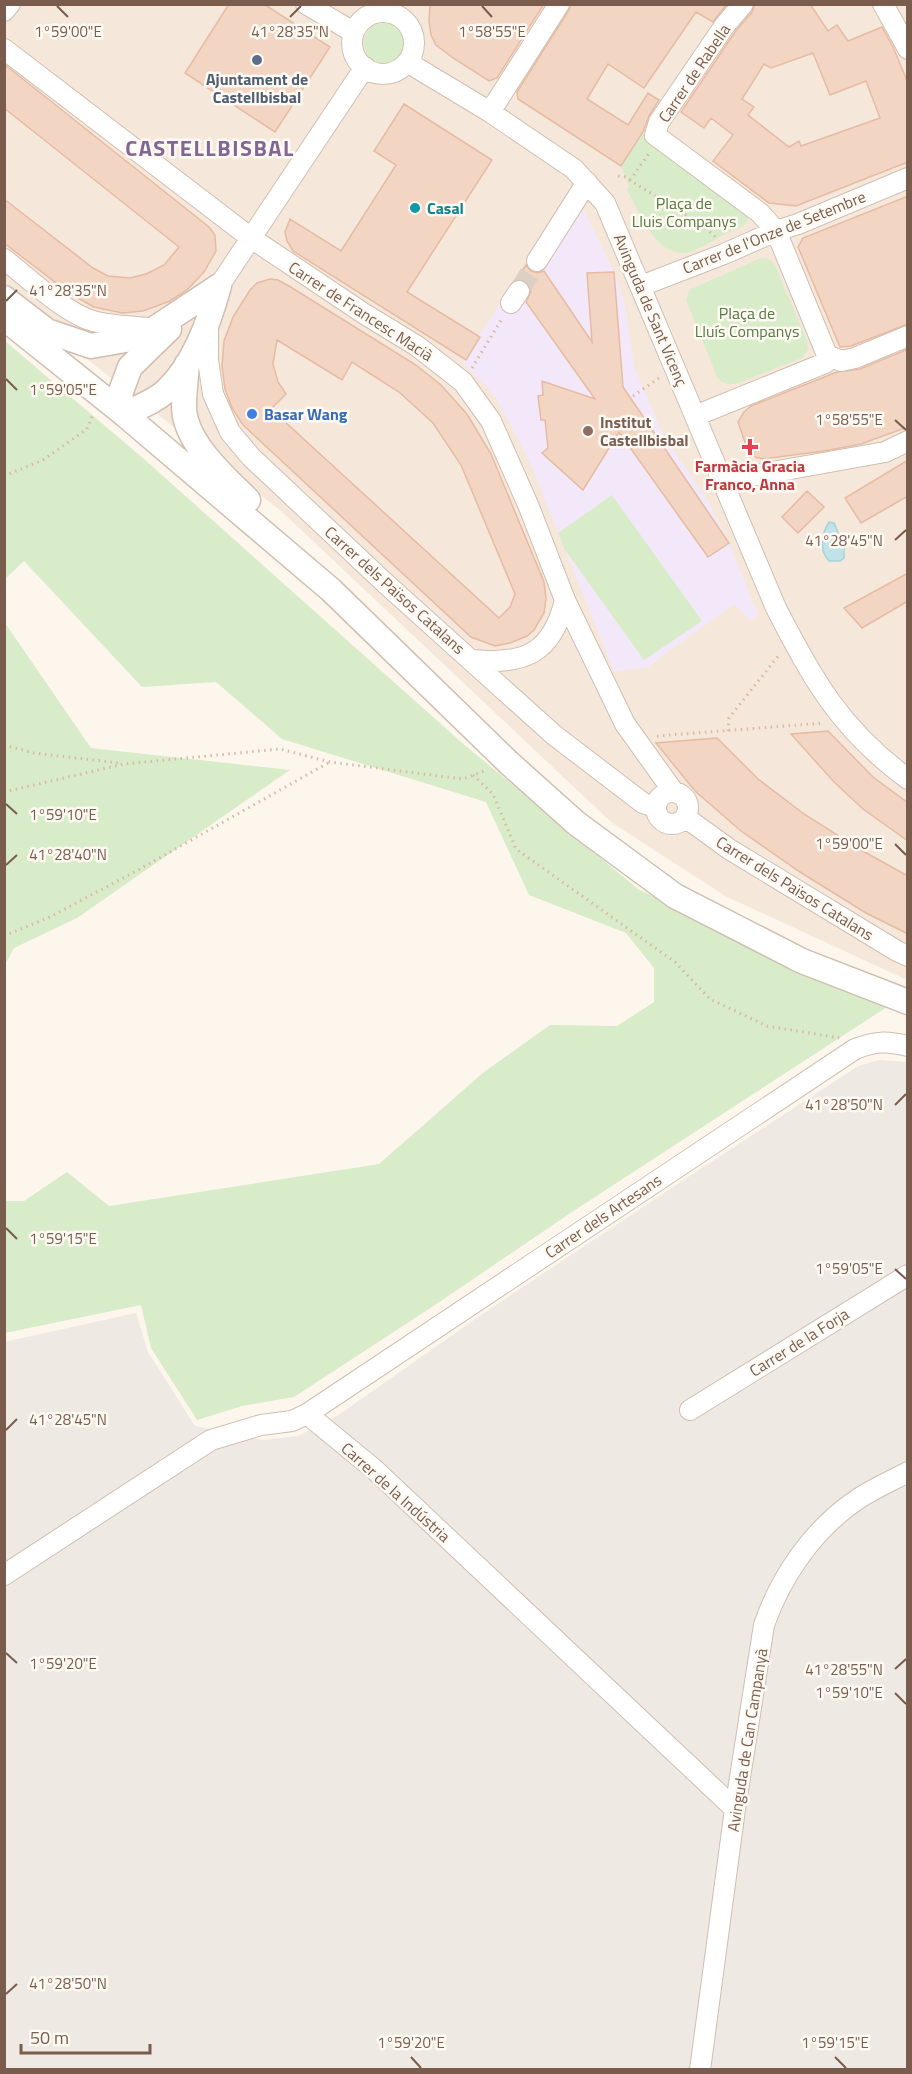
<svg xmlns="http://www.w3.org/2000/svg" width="912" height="2074" viewBox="0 0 912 2074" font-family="'Titillium Web',sans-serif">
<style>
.residential{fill:#f5e8da}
.industrial{fill:#efe9e4}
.education{fill:#f3e8fa}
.green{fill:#d8ecc9}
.water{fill:#bfe3e8;stroke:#a5d3da;stroke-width:1.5}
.building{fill:#f3d5c3;stroke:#e6bba3;stroke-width:1.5;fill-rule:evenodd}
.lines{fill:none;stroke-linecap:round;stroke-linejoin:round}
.minor-tunnel{stroke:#dcd0c4;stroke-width:20;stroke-dasharray:20 10;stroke-linecap:butt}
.minor-casing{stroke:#d1beb0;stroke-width:22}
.tertiary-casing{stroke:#d1beb0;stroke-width:27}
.path{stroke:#d9b8a5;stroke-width:3;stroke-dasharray:1.5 4.5;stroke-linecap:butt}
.minor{stroke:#fff;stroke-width:20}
.tertiary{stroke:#fff;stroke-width:24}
.ticks{fill:none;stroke:#7a5c4d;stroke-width:2}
.service-dot{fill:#5c6f8a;stroke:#fffaf3;stroke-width:2}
.culture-dot{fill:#0f9aa8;stroke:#fffaf3;stroke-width:2}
.shop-dot{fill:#3f7fe0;stroke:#fffaf3;stroke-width:2}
.education-dot{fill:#8d6e63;stroke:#fffaf3;stroke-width:2}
.health-dot{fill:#e0444e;stroke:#fffaf3;stroke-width:2}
.labels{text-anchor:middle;stroke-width:5;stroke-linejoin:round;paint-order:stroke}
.street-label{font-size:16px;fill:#7a5c4d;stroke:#fffaf3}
.service-label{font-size:16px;font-weight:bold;fill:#4e5e75;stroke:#fffaf3}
.park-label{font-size:16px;fill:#537a41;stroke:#fffaf3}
.culture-label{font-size:16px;font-weight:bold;fill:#0d838f;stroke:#fffaf3;text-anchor:start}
.shop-label{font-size:16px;font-weight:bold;fill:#366cbe;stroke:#fffaf3;text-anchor:start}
.education-label{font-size:16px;font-weight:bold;fill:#785e54;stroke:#fffaf3;text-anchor:start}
.health-label{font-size:16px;font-weight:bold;fill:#be3a42;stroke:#fffaf3}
.district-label{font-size:22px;font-weight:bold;letter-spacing:1.5px;fill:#846695;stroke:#fffaf3}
.ticks-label{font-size:15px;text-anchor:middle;fill:#7a5c4d;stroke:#fffaf3;stroke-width:5;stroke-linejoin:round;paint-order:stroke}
</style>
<rect width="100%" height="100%" fill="#fdf6ec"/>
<path class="residential" d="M4 5H907V980L725 896 611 822 281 511 5 295Z"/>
<path class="industrial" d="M879 1060 907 1062V2069H5L4 1342 136 1313 148 1352 195 1426 263 1440 298 1436 340 1414 478 1317 685 1179 858 1066Z"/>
<path class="education" d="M570 198 583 209 614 272 624 300 634 367 664 436 709 503 729 543 758 615 750 621 734 604 646 668 614 671 529 460 495 396 462 362Z"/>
<path class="green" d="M364 43a20 20 0 1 1 40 0a20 20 0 1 1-40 0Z
M643 134 747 213 749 215C747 230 733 229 721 236 712 241 702 248 692 251 657 263 640 212 627 190L629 187 621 166Z
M761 258H766L774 263 807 341 808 350 802 358 739 383C730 385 726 385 718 379L686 300 688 293 691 289Z
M5 341 144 459 460 741 638 889 887 1007 572 1212 435 1305 294 1397 242 1406 197 1420 151 1348 141 1305 5 1333V1201H24L67 1172 109 1206 379 1164 484 1072 550 1025 617 1026 654 1002V968L626 933 529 895 486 802 282 739 216 682 142 687 24 561 5 579Z
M612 495 702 621 644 660 565 550 558 533Z
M5 623 91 748 290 770 77 918 14 948 5 965Z"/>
<path class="water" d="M829 522 834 523 844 547V558L840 561H829C819 550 821 535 829 522Z"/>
<path class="building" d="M229 4H264L330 47 275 132 185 73Z
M430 4H544L497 78 489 81 453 58 436 45 431 35 429 21Z
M571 4H727L713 22 696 12 644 88 608 64 587 99 628 125 648 93 659 100 649 116 643 132 621 166 518 99 517 92 569 10Z
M755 4H810L828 31 837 25 848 41 882 27 893 47 908 83V162L796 206 769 203 713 161 733 135 711 118 704 128 681 112 735 32 752 12ZM813 53 830 95 866 81 880 118 801 146 799 141 789 147 748 115 754 107 742 99 764 64 771 68Z
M4 64 209 227 215 235 216 251 204 272 187 290 170 301 143 311 122 313 94 307 72 295 4 243V199L93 268 108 276 130 278 146 274 164 265 179 247 4 108Z
M404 104 492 160 407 292 480 337 466 360 293 251 287 241 285 232 290 219 341 251 396 165 374 151Z
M908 196V324L851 346 840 347 798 247 803 238Z
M526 265 531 271 537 273 544 271 592 342 587 273 614 272 623 387 729 543 708 557 619 432 583 490 542 453 548 448 545 420H541L538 396 543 395 542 381 595 399 526 302 531 292 530 286 525 281 516 280Z
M270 279 278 280 289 286 416 365 441 385 467 414 491 454 544 582 546 598 544 613 534 630 527 636 510 643 495 646 471 637 243 425 232 408 225 389 222 366 224 341 233 317 250 290 257 283ZM277 340 342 380 352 362 399 392 433 423 461 465 515 594 510 607 499 618 271 409 286 394 278 382 273 364Z
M908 349V427L861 444 824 451 763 459 755 457 748 451 738 422 744 412 751 406 837 372 860 369Z
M908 460V496L861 523 845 498Z
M807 491 824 507 798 533 782 517Z
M908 573V601L862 628 844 608Z
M828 731 873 777 908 803V841L863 809 834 782 791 734Z
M717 738 758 779 804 814 861 850 908 876V934L866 913 800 872 741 831 695 791 656 743Z"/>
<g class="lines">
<path class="minor-tunnel" d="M519 291 537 261"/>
<g class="minor-casing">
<path id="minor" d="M306 4 348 29 355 30
M883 4 908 49
M4 11 10 4
M352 43a31 31 0 1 1 62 0a31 31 0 1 1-62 0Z
M4 49 251 238 363 313 417 346 463 382 491 421 529 507 565 600 625 724 673 791
M407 62 490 112 574 169 605 203 776 608C813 680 841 730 908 779
M490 112 559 4
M4 259C27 277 65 313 93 321 112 326 134 326 154 329
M537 261 587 182
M219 286 365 67
M641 286 724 254 776 231 798 224 908 178
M511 303 519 291
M208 326V360L213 394 230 432 251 457 385 583 554 735 643 803 655 807
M827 355 841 361 855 358 908 336
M695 416 825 363 827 355 776 231 760 213 655 135 659 122 725 25 743 4
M723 481 885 452 908 441
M472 660C524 665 552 654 565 600
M656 808a16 16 0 1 1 32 0a16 16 0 1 1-32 0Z
M685 817 729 849 897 951 908 956
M690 1410 908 1275
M307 1414 374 1469 735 1809
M4 1575 211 1440 261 1425 292 1421 307 1414 855 1049C876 1041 886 1041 908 1046
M700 2070 735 1809 764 1625C781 1576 814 1528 858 1499 873 1489 891 1481 908 1472"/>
</g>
<g class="tertiary-casing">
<path id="tertiary" d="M4 298 47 331 91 346 131 339 154 329 219 286
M4 318 124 414 331 590 509 763 576 823 675 896 802 961 908 1002
M187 364C186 378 184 392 184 406 184 442 224 476 248 500
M124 414 120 394 130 367 169 329
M124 414C139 407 154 402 166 391 194 365 209 322 219 286"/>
</g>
<path class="path" d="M618 176 625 177 703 226 718 239
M630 180 650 152
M472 368 503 317
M633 396 659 378
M4 476 43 460 87 429 93 414
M728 731 729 718 779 655
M657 736 824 723
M4 745 34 753 119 763
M473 775 493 794 516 849 675 962 710 999 767 1026 840 1038
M4 792 124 764 280 749 330 762 463 779 487 770
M4 936 50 917 138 870 328 763"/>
<use href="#minor" class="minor"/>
<use href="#tertiary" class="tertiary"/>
</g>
<path class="ticks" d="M57 6 68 17M482 6 492 17M290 17 301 6M6 301 17 290M6 379 17 390M895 420 906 430M895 540 906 530M6 804 17 814M895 844 906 855M6 865 17 855M895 1105 906 1094M6 1228 17 1239M895 1269 906 1279M6 1430 17 1419M6 1653 17 1663M895 1669 906 1659M895 1693 906 1704M6 1994 17 1984M411 2057 421 2068M835 2057 846 2068"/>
<circle class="service-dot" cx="257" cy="60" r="6"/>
<circle class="culture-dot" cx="415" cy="208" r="6"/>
<circle class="shop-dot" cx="252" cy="414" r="6"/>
<circle class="education-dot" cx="588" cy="431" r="6"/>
<path class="health-dot" d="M747 438h6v6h6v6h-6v6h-6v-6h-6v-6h6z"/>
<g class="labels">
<g class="street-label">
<text transform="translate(694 73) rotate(-56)" y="6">Carrer de Rabella</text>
<text transform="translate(774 232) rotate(-22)" y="6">Carrer de l'Onze de Setembre</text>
<text transform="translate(651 310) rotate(67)" y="6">Avinguda de Sant Vicenç</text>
<text transform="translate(361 311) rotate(33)" y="6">Carrer de Francesc Macià</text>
<text transform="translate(395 590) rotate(42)" y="6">Carrer dels Països Catalans</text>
<text transform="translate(795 888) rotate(32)" y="6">Carrer dels Països Catalans</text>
<text transform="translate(603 1216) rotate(-34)" y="6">Carrer dels Artesans</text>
<text transform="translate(799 1342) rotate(-32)" y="6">Carrer de la Forja</text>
<text transform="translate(396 1492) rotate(42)" y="6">Carrer de la Indústria</text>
<text transform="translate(747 1740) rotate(-81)" y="6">Avinguda de Can Campanyà</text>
</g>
<g class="service-label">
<text x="257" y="85">Ajuntament de<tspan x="257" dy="18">Castellbisbal</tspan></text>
</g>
<g class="park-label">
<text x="684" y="209">Plaça de<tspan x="684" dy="18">Lluis Companys</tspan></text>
<text x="747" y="319">Plaça de<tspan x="747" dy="18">Lluís Companys</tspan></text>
</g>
<g class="culture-label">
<text x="427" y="214">Casal</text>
</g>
<g class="shop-label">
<text x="264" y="420">Basar Wang</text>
</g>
<g class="education-label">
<text x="600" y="428">Institut<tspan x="600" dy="18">Castellbisbal</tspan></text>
</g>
<g class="health-label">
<text x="750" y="472">Farmàcia Gracia<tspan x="750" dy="18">Franco, Anna</tspan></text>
</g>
<g class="district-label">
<text x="210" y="156">CASTELLBISBAL</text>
</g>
</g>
<g class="ticks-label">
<text x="68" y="37">1°59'00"E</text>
<text x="290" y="37">41°28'35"N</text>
<text x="492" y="37">1°58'55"E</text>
<text x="68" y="296">41°28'35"N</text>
<text x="63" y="395">1°59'05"E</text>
<text x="849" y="425">1°58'55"E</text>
<text x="844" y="546">41°28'45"N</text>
<text x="63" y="820">1°59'10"E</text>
<text x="849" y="849">1°59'00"E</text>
<text x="68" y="860">41°28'40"N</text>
<text x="844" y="1110">41°28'50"N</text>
<text x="63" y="1244">1°59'15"E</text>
<text x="849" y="1274">1°59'05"E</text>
<text x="68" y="1425">41°28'45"N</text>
<text x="63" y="1669">1°59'20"E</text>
<text x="844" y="1675">41°28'55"N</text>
<text x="849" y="1698">1°59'10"E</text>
<text x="68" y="1989">41°28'50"N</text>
<text x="411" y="2048">1°59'20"E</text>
<text x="835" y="2048">1°59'15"E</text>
</g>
<rect width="912" height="2074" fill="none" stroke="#7a5c4d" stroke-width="12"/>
<path d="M21 2044v9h129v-9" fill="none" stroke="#7a5c4d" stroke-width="3"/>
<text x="30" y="2044" font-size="18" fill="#7a5c4d" stroke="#fffaf3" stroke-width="4.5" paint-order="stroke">50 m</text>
</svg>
